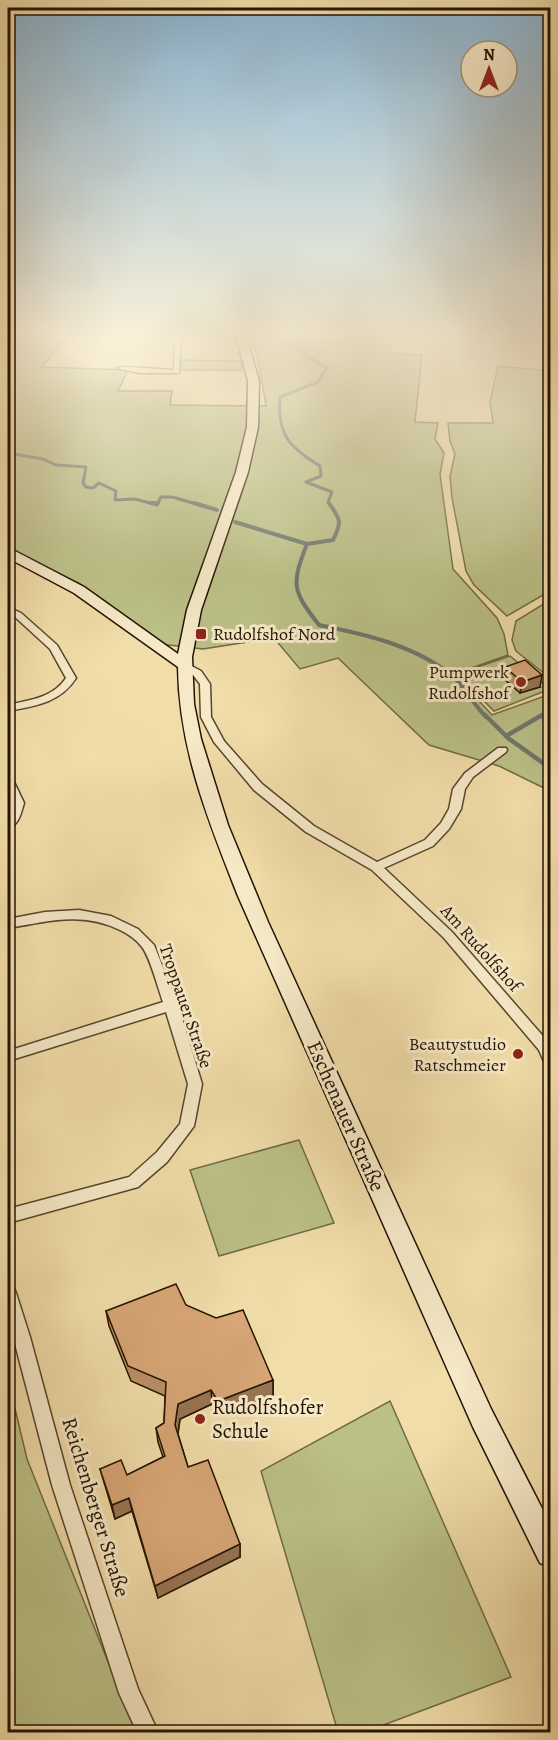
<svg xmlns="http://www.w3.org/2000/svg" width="558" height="1740" viewBox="0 0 558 1740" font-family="Alegreya,serif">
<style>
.green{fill:#bbc087;stroke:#6f6a45;stroke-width:1.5}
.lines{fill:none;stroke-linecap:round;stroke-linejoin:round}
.stream-far2{stroke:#6f766e;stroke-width:3}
.stream-far1{stroke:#6f766e;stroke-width:4}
.stream{stroke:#6f766e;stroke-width:4.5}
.street-casing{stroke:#56462c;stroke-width:3}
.secondary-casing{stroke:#231303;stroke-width:3}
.street{fill:#f6e9c7;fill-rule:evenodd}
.secondary{fill:#f6e9c7;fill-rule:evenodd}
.wall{fill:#ba8f66;stroke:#231303;stroke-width:1.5}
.shaded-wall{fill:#977453;stroke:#231303;stroke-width:1.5}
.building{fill:#d8a677;stroke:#231303;stroke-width:1.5}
.poi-dot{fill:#8f2418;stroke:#f6e9c7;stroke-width:2}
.labels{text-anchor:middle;stroke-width:6;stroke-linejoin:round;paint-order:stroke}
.poi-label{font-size:18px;fill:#231303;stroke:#f6e9c7;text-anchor:end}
.street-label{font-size:18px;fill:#231303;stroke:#f6e9c7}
.near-street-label{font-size:21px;fill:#231303;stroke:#f6e9c7}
.near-poi-label{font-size:21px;fill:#231303;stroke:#f6e9c7;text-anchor:start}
</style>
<rect width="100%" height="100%" fill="#f1dda9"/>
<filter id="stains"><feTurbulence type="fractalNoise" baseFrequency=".00333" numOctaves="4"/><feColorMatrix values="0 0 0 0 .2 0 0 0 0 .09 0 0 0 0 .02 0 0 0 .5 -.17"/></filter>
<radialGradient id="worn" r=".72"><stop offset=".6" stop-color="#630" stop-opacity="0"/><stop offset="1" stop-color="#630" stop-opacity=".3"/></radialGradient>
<path class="green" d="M8 336H69L41 367 128 370 118 391H172L170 405 266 406 258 358 251 336H399L386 353 422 355 415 422 438 423 435 439 444 453 440 474 453 569 497 618 504 634 508 655 454 674 492 715 550 694V791L499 766 429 745 338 658 300 669 274 638 203 649 160 644 80 584 8 548Z
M181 360 241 361 242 370H180Z
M498 366 550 371V415H545L550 416V591L507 616 474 585 466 571 452 498 450 476 455 454 450 441 448 423H493L490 402Z
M550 600V678L516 651 512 640 516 621Z
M510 656 550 689 494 711 457 674Z
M299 1140 334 1223 219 1256 190 1170Z
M8 1379 27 1459 136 1732H8Z
M390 1401 511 1677 365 1732H338L261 1471Z"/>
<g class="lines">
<path class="stream-far2" d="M8 453 43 459 56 465 86 467 83 483 86 487 93 488 99 483 116 491 115 500 135 499 157 505
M157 505 161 497H172L200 505
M330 505 328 502 332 492 306 482 321 476 320 466C289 447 277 435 280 397L318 382 327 368 287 343 380 339V336"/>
<path class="stream-far1" d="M151 503H158
M194 503 217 510
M235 522 307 544 333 540C342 522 341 520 329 503
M307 544C291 585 292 590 319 625 364 634 413 645 450 674 464 685 473 704 486 717
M540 717 550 711"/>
<path class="stream" d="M485 715 508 738 550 768
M506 736 542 715"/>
<g class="street-casing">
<path id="street" d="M175 336H181L179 373H139L117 368C123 365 162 370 174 370Z
M8 607 21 613 57 645 76 678C60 703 35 706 8 711V705C29 700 53 698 66 678L50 649 15 617 8 613Z
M184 662 201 671 210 684 211 717 224 741 262 784 314 826 377 862 425 840 441 823 449 809 453 789 465 773 498 748H506L507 750 506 752 473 777 465 789 461 809 449 829 433 846 384 868 452 932 549 1043 550 1065 545 1064 539 1050 444 938 372 870 306 832 254 790 214 742 201 717 200 684 193 675 179 665Z
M8 778 14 782 24 803C21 813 19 825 8 828V817L12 803 8 793Z
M79 910 111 916 138 929 154 945 178 1005 202 1084 194 1126 167 1162 138 1187 8 1223V1209L129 1177 157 1152 180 1124 188 1084 166 1012 8 1061V1051L163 1002C158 988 150 957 142 947 136 939 128 934 120 930 80 911 48 922 8 928V919L45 912Z
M8 1285 14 1288 16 1293 30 1337 70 1485 138 1689 158 1732H137L119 1693 52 1485 8 1317Z"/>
</g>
<g class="secondary-casing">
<path id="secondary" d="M236 336H246L259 381 258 427 248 472 201 610 192 657 194 704 201 739 228 825 268 922 491 1409 550 1524V1567L540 1563 473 1427 238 896C208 820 179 749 178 667L74 593 8 558V549L13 550 84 587 178 654 187 610 236 472 247 427 248 381Z"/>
</g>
<use href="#street" class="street"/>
<use href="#secondary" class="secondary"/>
</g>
<path class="wall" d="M505 667 540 687 520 693 503 678Z
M186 1305 273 1380V1395L219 1415 212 1404 180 1419 178 1434 188 1467 240 1544V1557L158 1598 132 1511 115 1519 100 1469 127 1475 163 1457 158 1442 156 1428 164 1423 165 1396 131 1381 109 1326 106 1311Z"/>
<path class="shaded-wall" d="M542 675 540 687 520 693 522 682Z
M273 1380V1395L219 1415 218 1401Z
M211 1390 212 1404 180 1419 177 1439 175 1425 178 1404Z
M129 1498 132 1511 115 1519 112 1505Z
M240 1544V1557L158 1598 155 1586Z"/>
<path class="building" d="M525 660 542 675 522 682 505 667Z
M176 1284 186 1305 216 1318 243 1310 273 1380 218 1401 211 1390 178 1404 175 1425 188 1467 208 1460 240 1544 155 1586 129 1498 112 1505 100 1469 121 1460 127 1475 165 1456 156 1428 164 1423 166 1382 128 1366 106 1311Z"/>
<linearGradient id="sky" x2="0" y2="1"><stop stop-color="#8bb6d4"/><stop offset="0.58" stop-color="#f9f0d8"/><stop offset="1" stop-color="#f9f0d8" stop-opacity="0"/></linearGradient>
<rect width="558" height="579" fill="url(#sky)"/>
<g class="poi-dot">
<rect x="195" y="628" width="12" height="12" rx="3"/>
<circle cx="521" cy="682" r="6"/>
<circle cx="518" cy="1054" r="6"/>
<circle cx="200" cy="1419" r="6"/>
</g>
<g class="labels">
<g class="poi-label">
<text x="213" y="640" text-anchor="start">Rudolfshof Nord</text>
<text x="509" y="678">Pumpwerk<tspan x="509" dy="21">Rudolfshof</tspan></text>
<text x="506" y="1050">Beautystudio<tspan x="506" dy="21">Ratschmeier</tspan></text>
</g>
<g class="street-label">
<text transform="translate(481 948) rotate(48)" y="6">Am Rudolfshof</text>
<text transform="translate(186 1006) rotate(71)" y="6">Troppauer Straße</text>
</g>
<g class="near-street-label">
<text transform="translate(346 1116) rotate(66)" y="7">Eschenauer Straße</text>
<text transform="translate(96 1507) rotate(73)" y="7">Reichenberger Straße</text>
</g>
<g class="near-poi-label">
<text x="212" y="1414">Rudolfshofer<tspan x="212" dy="24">Schule</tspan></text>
</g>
</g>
<rect width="558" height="1740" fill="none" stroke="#f1dda9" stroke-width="30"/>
<rect x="9" y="9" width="540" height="1722" fill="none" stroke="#231303" stroke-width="3"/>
<rect x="15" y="15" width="528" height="1710" fill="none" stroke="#231303" stroke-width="1.5"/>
<g transform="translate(489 69)"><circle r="28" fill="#f6e9c7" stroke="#a29379" stroke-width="1.5"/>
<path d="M0-4.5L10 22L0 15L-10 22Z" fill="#8f2418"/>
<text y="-9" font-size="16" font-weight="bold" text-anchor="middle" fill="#231303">N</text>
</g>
<rect width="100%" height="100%" filter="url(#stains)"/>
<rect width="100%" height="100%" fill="url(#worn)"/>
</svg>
